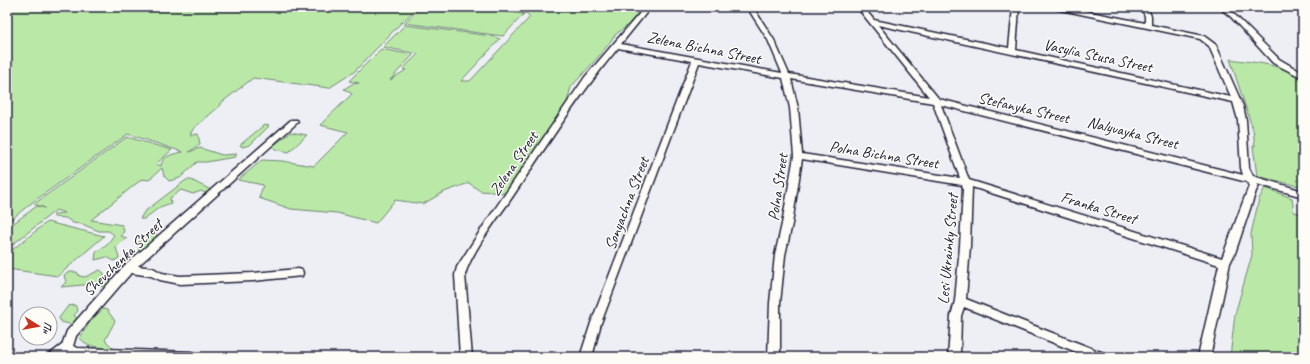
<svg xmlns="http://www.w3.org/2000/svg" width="1310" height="364" viewBox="0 0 1310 364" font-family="Caveat,sans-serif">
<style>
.green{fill:#bae9a7;stroke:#6e8671}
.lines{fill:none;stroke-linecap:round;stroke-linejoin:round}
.minor-casing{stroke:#22223b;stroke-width:3}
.minor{fill:#fdfcf7;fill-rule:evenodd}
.labels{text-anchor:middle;stroke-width:3;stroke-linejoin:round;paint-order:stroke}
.street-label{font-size:16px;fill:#22223b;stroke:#fdfcf7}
</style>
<rect width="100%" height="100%" fill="#eeeff5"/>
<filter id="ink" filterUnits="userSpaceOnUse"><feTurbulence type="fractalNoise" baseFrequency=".025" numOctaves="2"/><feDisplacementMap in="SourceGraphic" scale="8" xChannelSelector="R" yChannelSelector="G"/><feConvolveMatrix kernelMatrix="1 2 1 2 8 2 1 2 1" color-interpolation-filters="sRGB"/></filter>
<g filter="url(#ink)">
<path class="green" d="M7 7H418L400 24 354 72 329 88 253 78 221 103V105L193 129 190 135 198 134 200 144 189 152 200 148 222 155 237 154 235 157 206 162H197L180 178 169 181 164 176 162 168 149 180 142 179 91 220 122 225 124 231 121 236 127 238 116 247 119 258 114 261 107 257 95 260 96 252 106 246 114 235 109 231H99L82 224 73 223 66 218 54 217V214L65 213 56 210 7 249V228L37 206 45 208 34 204 127 137 172 150 156 164 161 166C161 156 176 153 183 152L128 134 30 204 7 223Z
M421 7H465L524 14 503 36 404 23Z
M470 7H643L628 25 616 34 600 55 571 87 567 102 507 193 480 191 469 183 444 192 423 204 395 200 376 223 337 213 291 209 259 198 263 185 238 180 262 160 282 161 314 166 348 132 320 125 352 94 344 89 352 84 359 83 349 81 381 49 413 55 390 80 406 70 403 69 418 54 383 47 405 25 492 36 500 39 461 81H470L530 17 526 13Z
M1230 59C1255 63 1284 63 1303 82V187L1257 176 1253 146H1255L1253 130Z
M264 125 269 126 250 145 242 147 240 145Z
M291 132 307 135 289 152 275 149 273 146Z
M186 180H191L213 191 208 194 201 191 193 194 181 190 170 198 171 203 160 207 144 219H140L144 212Z
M1265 188 1292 198 1294 212 1303 214V357H1230L1235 314 1252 255 1251 234 1259 199Z
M47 222 104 236 58 276 7 269V254Z
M154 231 159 238 139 253 138 243 147 234Z
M100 270 104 273V278L112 280 107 288 94 284 61 287 66 282 64 275 69 272H77L79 276 85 277Z
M75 305 78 311 74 315 78 320 74 325 61 322 59 318 68 306Z
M103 309 107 310 115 321 105 340 113 348 110 349 87 345 80 338 91 320Z"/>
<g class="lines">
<g class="minor-casing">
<path id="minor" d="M645 7H651L621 44 782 73 768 40 747 7H753L774 40 789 74 929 97 857 7H863L874 20 1009 48 1013 7H1019L1016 50 1231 97 1209 46 1200 39 1056 9 1053 7H1066L1145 23V16L1141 7H1147L1151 16V25L1204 36 1216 45 1243 106 1246 120 1249 168 1253 176 1303 191V197L1257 184 1259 186 1256 191 1235 253 1230 263 1210 357H1198L1219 265 972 187 970 246 966 299 1106 354 1108 357H1089L964 307 961 316 960 357H948L951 316 955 301 960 246 963 189 962 185 802 159 792 224 785 255 780 303V357H768L770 303 775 255 782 224 794 156 790 108 783 78 699 63 601 323 592 357H580L591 323 692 61 618 48C578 96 544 150 509 202 496 220 470 255 465 275L472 357H460L455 275 457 267 484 225 585 77ZM878 25 1233 102 1238 120 1241 168 1243 175 939 99ZM791 79 933 103 960 178 802 154 798 108ZM941 105 1247 182 1249 186 1222 258 969 180Z
M1219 7H1226L1235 15 1279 59 1303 73V78L1273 63 1231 17Z
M291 120H297L298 122 138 266 153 268 162 273 180 276 253 273 298 269 302 270 303 273 302 276 253 281 180 284 160 280 151 276 131 273 76 336 73 346 77 348 192 352 196 354 198 357H73L67 354 63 357H48L50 354 62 345 67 331 124 266Z"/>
</g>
<use href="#minor" class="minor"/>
</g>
</g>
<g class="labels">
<g class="street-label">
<text transform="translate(704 47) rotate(11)" y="6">Zelena Bichna Street</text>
<text transform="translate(1098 55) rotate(12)" y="6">Vasylia Stusa Street</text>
<text transform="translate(1024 107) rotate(13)" y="6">Stefanyka Street</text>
<text transform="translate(1133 132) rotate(14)" y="6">Nalyvayka Street</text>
<text transform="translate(884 154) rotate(9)" y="6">Polna Bichna Street</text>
<text transform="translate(513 163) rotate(-56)" y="6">Zelena Street</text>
<text transform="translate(777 187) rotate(-82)" y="6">Polna Street</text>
<text transform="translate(626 203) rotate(-69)" y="6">Sonyachna Street</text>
<text transform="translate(1099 207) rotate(17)" y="6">Franka Street</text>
<text transform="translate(947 249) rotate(-85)" y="6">Lesi Ukrainky Street</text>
<text transform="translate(122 257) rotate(-44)" y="6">Shevchenka Street</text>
</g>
</g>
<rect width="1310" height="364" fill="none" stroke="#fdfcf7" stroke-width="24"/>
<rect x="12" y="12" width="1286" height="340" fill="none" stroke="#22223b" stroke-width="1.5" filter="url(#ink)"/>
<g transform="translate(38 326) rotate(101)"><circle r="19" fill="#fdfcf7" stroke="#a5a5ac"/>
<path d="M0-3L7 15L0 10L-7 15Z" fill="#c8321e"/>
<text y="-6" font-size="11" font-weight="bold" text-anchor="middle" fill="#22223b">Пн</text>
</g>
</svg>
